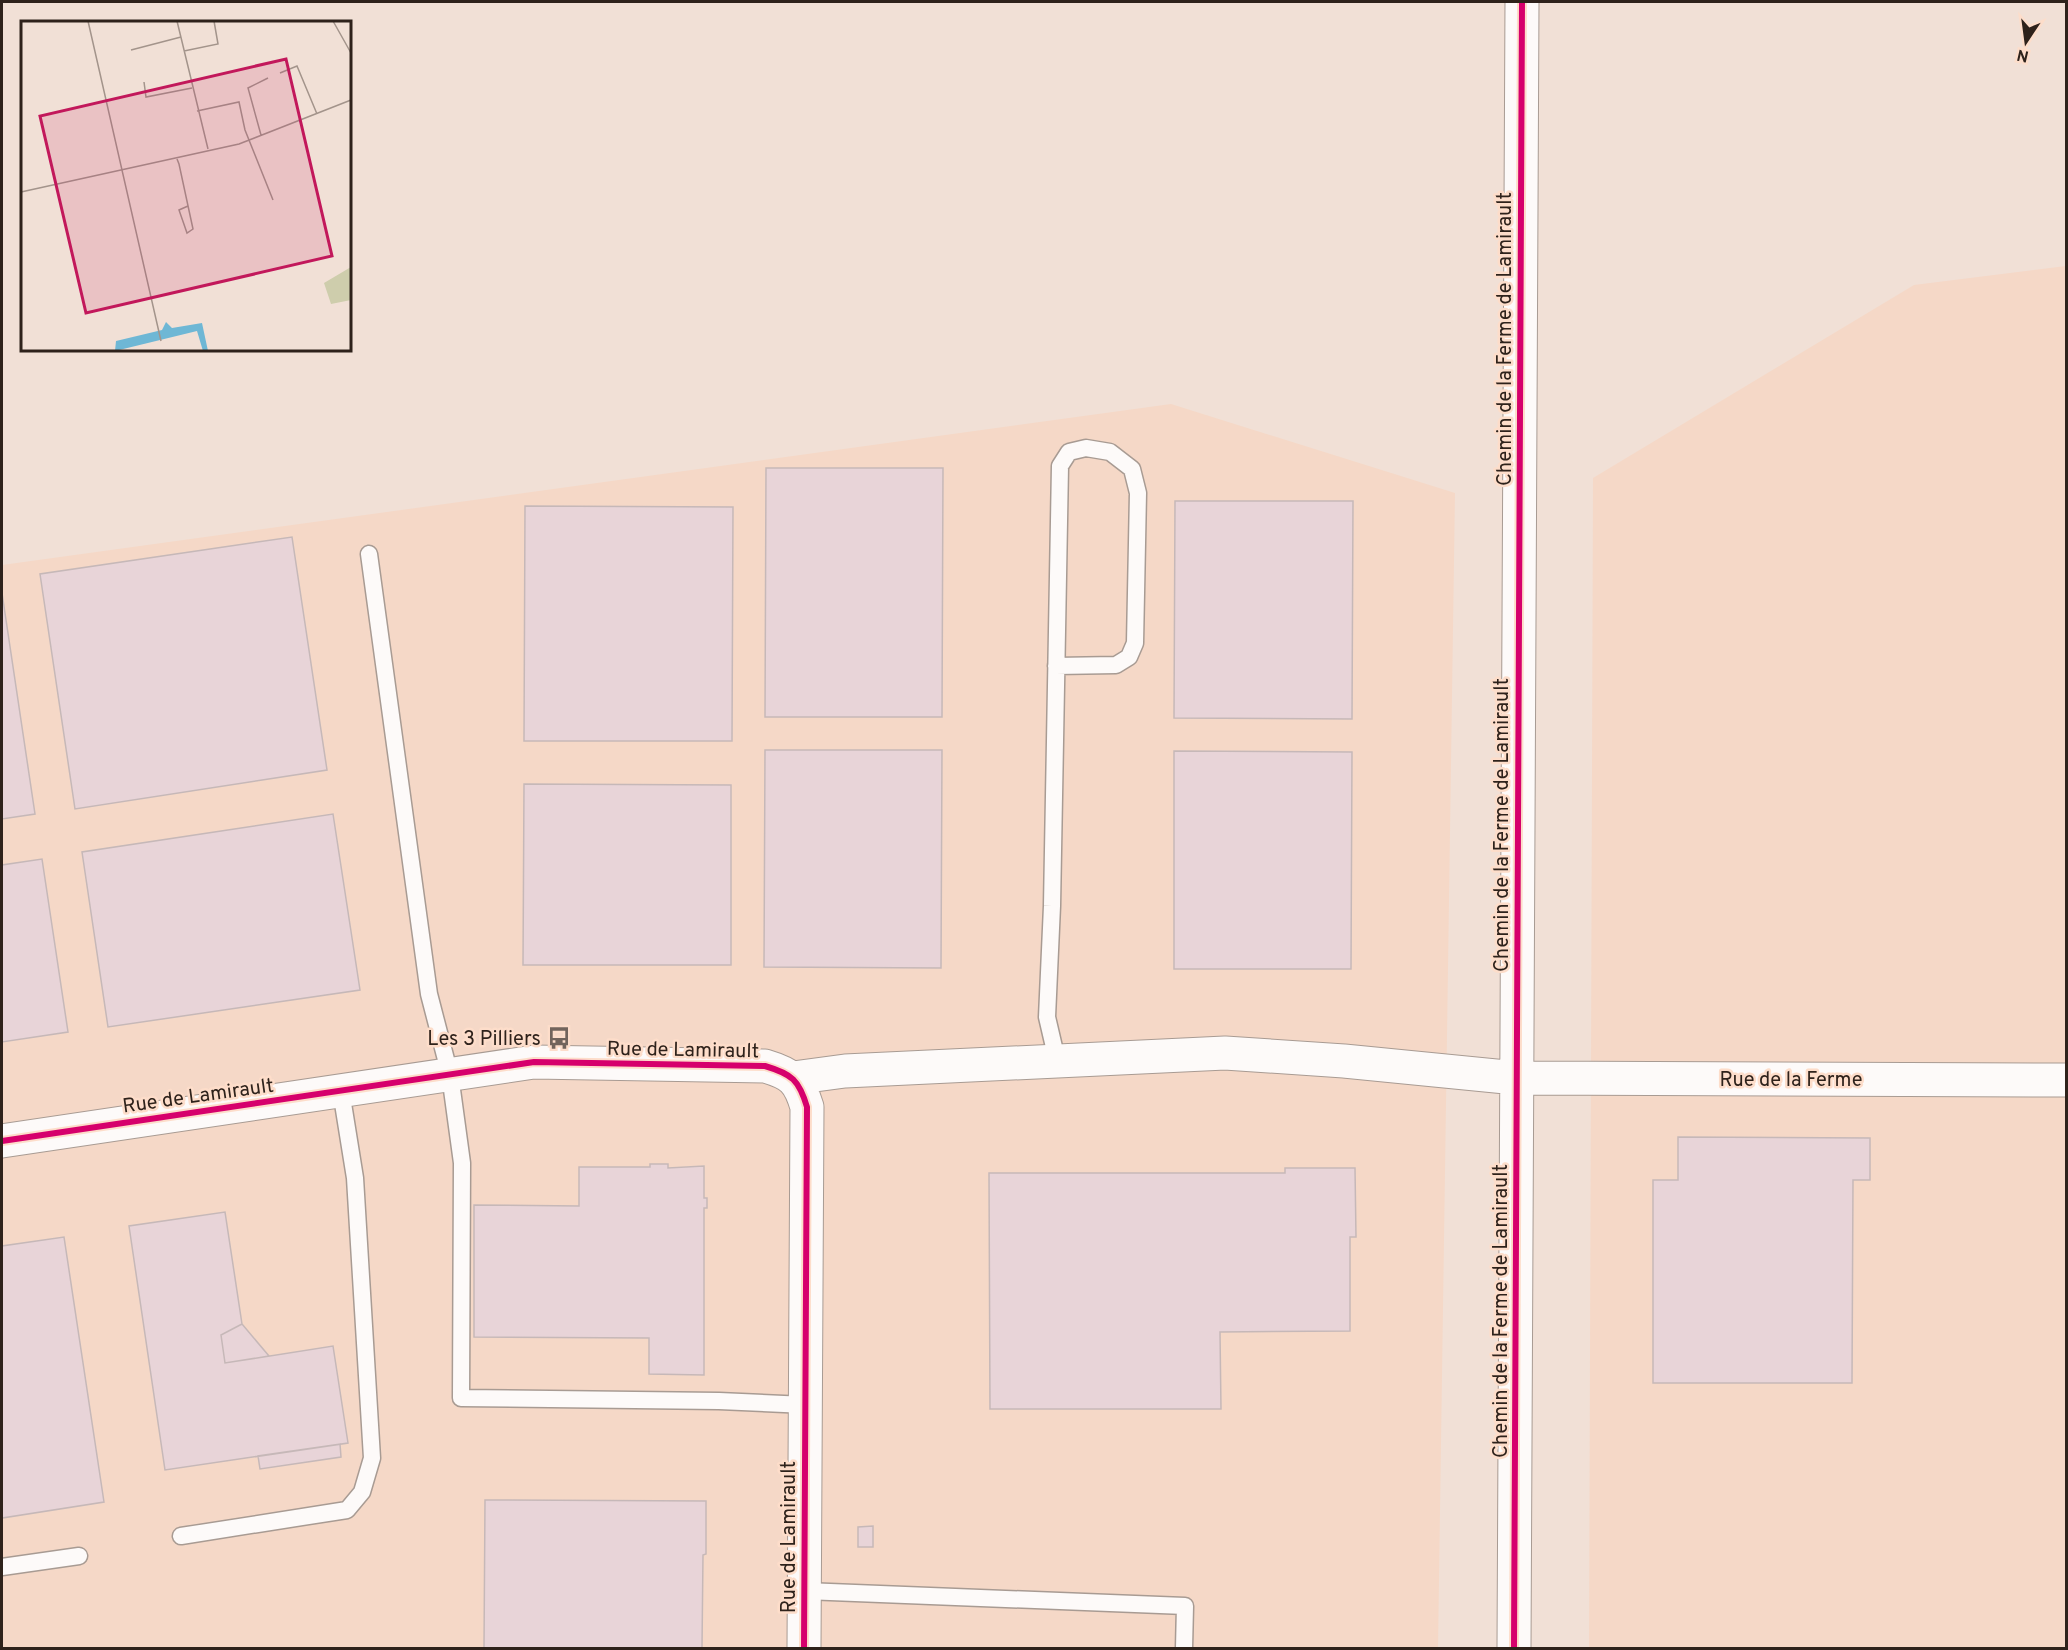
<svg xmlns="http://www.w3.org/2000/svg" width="2068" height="1650" viewBox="0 0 2068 1650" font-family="Overpass,sans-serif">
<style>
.built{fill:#f5d8c7}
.building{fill:#e8d4d8;stroke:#c6b8b8;stroke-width:1.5}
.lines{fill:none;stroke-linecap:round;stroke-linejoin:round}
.lane-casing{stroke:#a89b93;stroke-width:19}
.street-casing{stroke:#a89b93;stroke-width:35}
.lane{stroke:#fdfaf9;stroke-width:16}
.street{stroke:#fdfaf9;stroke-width:33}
.cycleway-casing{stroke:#fdddca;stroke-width:10}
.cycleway{stroke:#d6006c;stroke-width:6}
.labels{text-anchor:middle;stroke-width:5;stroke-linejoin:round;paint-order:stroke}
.street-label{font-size:20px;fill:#2e221b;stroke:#fdddca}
.poi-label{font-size:20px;fill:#2e221b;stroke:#fdddca;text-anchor:end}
.inset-road{fill:none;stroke:#a3948b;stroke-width:1.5}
.view{fill:#c2185b;fill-opacity:0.15;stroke:#c2185b;stroke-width:3}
.inset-edge{fill:none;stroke:#2e221b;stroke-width:3}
</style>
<rect width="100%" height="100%" fill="#f1e0d6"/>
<path class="built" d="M2066 266V1648H1589L1593 478 1914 285Z
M1171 404 1455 493 1438 1648H2V565Z"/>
<path class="building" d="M766 468H943L942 717H765Z
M1175 501H1353L1352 719 1174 718Z
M525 506 733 507 732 741H524Z
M292 537 327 770 75 809 40 574Z
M2 593 35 814 2 819Z
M765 750H942L941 968 764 967Z
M1174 751 1352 752 1351 969H1174Z
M524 784 731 785V965H523Z
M333 814 360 990 108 1027 82 852Z
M42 859 68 1032 2 1042V865Z
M1678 1137 1870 1138V1180H1853L1852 1383H1653V1180H1678Z
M650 1164H668V1168L704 1166V1198H707V1208H704V1375L649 1374V1338L474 1337V1205L579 1206V1167H650Z
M1285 1168H1355L1356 1237H1350V1331L1220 1332 1221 1409H990L989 1173H1285Z
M225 1212 242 1324 221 1335 225 1363 333 1346 348 1443 165 1470 129 1226Z
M64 1237 104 1502 2 1518V1246Z
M242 1324 269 1356 225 1363 221 1335Z
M340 1444 341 1457 260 1469 258 1456Z
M485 1500 706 1501V1554L703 1555 702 1648H484Z
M873 1526V1547H858V1527Z"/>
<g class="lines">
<g class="lane-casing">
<path id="lane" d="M369 554 429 994 450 1075 462 1163 461 1398 719 1401 806 1405
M1056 666 1116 665 1129 657 1135 643 1138 493 1132 469 1110 452 1086 448 1069 452 1060 466 1052 906 1047 1017 1057 1060
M181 1536 347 1510 362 1492 372 1458 355 1178 341 1091
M2 1567 79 1556
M805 1591 1185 1606 1184 1648"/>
</g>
<g class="street-casing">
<path id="street" d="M793 1078 845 1071 1225 1053 1344 1061 1516 1078 2066 1080
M2 1141 534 1062 765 1066C792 1074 799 1080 807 1107L804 1648
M1514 1648 1522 2"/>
</g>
<use href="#lane" class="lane"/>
<use href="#street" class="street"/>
<g class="cycleway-casing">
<path id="cycleway" d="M2 1141 534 1062 765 1066C792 1074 799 1080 807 1107L804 1648
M1514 1648 1522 2"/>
</g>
<use href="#cycleway" class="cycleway"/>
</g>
<defs>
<g id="bus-bare" transform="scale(1.8)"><path d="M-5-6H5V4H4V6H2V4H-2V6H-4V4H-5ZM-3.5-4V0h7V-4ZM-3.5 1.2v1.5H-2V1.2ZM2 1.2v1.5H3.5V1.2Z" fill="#72645c" stroke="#fdddca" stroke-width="2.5" paint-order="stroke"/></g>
</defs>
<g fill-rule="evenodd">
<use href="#bus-bare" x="559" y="1038"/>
</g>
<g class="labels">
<g class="street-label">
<text transform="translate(1504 339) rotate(-90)" y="7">Chemin de la Ferme de Lamirault</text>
<text transform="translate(1501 825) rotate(-90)" y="7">Chemin de la Ferme de Lamirault</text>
<text transform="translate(683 1049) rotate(1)" y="7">Rue de Lamirault</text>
<text x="1791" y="1086">Rue de la Ferme</text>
<text transform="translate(198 1095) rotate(-8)" y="7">Rue de Lamirault</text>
<text transform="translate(1500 1311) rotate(-90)" y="7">Chemin de la Ferme de Lamirault</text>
<text transform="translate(788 1537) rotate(-90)" y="7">Rue de Lamirault</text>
</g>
<g class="poi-label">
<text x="541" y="1045">Les 3 Pilliers</text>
</g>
</g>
<g transform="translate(21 21)">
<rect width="330" height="330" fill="#f1e0d6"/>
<path d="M330 246V279L310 283 303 262Z" fill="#cecdac"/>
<path d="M145 301 151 307 181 302 187 330H182L176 310 94 330 95 320 141 309Z" fill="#6eb7d5"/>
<path class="inset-road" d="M67 0 140 320M156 0 187 128M312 0 330 32M110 29 160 16M163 30 197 23 193 0M259 52 276 45 296 93M123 61 125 76 171 67M176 90 218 81 224 109 252 179M240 114 227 67 247 57M156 138 158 143 172 208 166 212 158 189 167 185M0 171 218 123 330 79"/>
<path class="view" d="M265 38 311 235 65 292 19 95Z"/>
<rect width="330" height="330" class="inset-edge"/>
</g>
<rect width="2068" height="1650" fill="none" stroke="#2e221b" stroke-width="6"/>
<g transform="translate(2026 42) rotate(193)" stroke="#fdddca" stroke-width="4.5" paint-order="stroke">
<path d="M0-4.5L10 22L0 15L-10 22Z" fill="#2e221b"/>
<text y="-9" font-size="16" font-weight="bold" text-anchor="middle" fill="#2e221b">N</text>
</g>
</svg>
